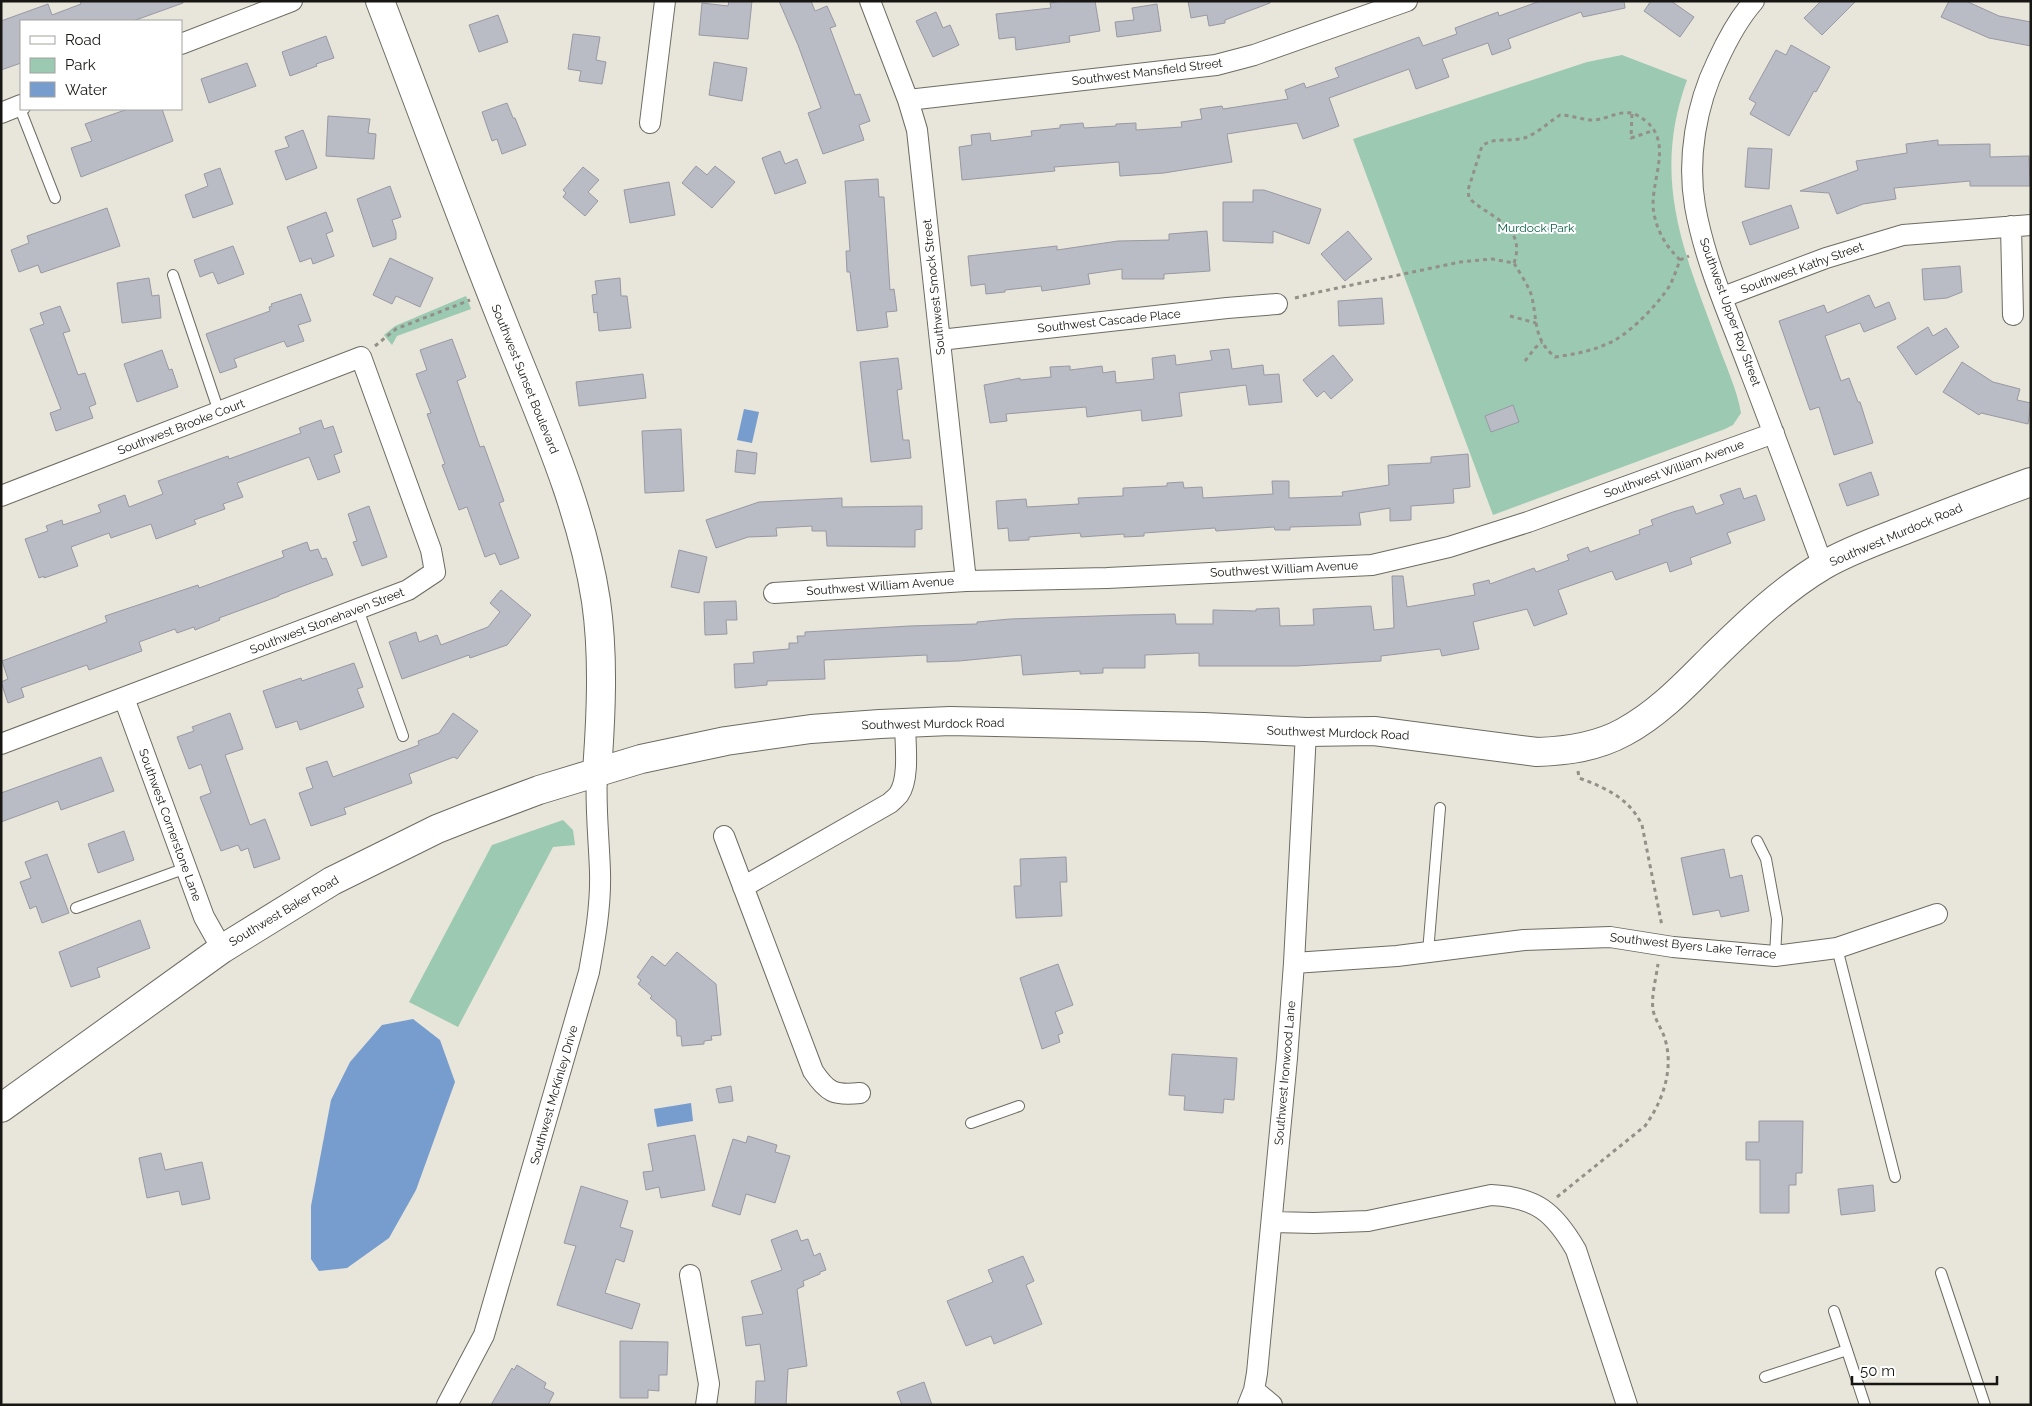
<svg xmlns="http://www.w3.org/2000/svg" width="2032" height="1406" viewBox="0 0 2032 1406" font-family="Raleway,sans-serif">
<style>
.green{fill:#9cc9b2}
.water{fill:#779cce}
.building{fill:#b9bbc5;stroke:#9899a3}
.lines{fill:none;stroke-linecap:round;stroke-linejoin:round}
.service-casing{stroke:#6e6b62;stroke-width:12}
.minor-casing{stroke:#6e6b62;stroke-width:22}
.secondary-casing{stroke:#6e6b62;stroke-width:30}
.path{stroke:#929088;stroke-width:3;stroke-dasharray:4 4;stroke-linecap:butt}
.service{stroke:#fff;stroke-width:10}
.minor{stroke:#fff;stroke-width:20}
.secondary{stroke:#fff;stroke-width:28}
.labels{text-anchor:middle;stroke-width:4;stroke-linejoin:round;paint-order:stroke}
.street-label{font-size:12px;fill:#171612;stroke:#fff}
.park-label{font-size:12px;fill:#086142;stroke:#fff}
</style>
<rect width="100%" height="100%" fill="#e8e5da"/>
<path class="green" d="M1622 55 1687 80C1651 179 1684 252 1718 344 1726 367 1737 389 1741 413L1733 425 1725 429 1493 515 1353 139 1587 62Z
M466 296 471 309 397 336 392 345 384 335 395 326Z
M563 820 573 830 575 845 553 847 458 1027 409 1002 492 845Z"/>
<path class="water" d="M744 409 759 412 752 443 737 440Z
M413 1019 440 1040 455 1082 416 1190 389 1238 347 1268 319 1271 311 1259V1206L331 1100 350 1062 382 1025Z
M691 1103 693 1121 657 1127 654 1109Z"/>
<path class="building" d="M80 1H183V3L133 21H21V63L1 70V21L48 4 52 15 81 4Z
M729 1H752L748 39 699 35 702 3 728 6Z
M779 1H811L815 11 827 6 836 26 830 28 855 95 860 94 870 121 859 125 864 140 823 154 808 113 821 108 798 45Z
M1062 1H1095L1100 31 1069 36 1070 42 1016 50 1015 37 999 39 996 14 1051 8 1050 3Z
M1188 1H1270V3L1225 20V23L1209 26 1207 15 1191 18Z
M1540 1H1624L1625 8 1583 17 1581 12 1508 39 1511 48 1492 55 1488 43 1442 59 1449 77 1416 89 1409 69 1329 98 1339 126 1303 139 1297 123 1227 134 1232 162 1164 173 1120 176 1119 162 1054 167 1055 171 962 180 959 147 972 145 971 135 990 133 991 141 1032 136 1031 131 1060 128V125L1083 123 1084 128 1116 126V124L1136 123V130L1182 127 1181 122 1202 119 1200 109 1222 106 1223 109 1288 99 1285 90 1304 83 1306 88 1339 77 1335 68 1419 37 1423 46 1457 34 1455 28 1498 12 1499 16Z
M1651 1H1671L1694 17 1680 37 1644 11Z
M1821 1H1856L1822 35 1804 18Z
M1949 1H1966L1999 16 2031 22V46L1989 38 1941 17Z
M1157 4 1161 31 1117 37 1115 22 1134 20 1132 8Z
M936 12 943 28 950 25 959 45 933 57 916 21Z
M498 15 508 42 479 52 469 25Z
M573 34 600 37 596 60 606 62 602 84 579 81 581 71 568 69Z
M326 36 334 58 316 64 317 66 290 76 282 52Z
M1791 45 1830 67 1816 92 1814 91 1789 136 1750 114 1756 103 1749 99 1776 50 1786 55Z
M714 62 747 68 742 101 709 95Z
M247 63 256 86 209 103 201 79Z
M507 103 513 118H515L526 145 502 154 497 139 492 141 482 112Z
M128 109H162L173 141 81 177 71 148 92 141 85 124Z
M328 116 370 119 368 133 376 134 374 159 326 156Z
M303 130 317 168 286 180 275 151 289 147 285 137Z
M1938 140V145L1990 144V157L2029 156 2030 186H1970V181L1894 188 1896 199 1863 204 1837 214 1829 193 1800 191 1858 170 1856 161 1907 153 1906 144Z
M1748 148 1772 149 1769 189 1745 187Z
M780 151 785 164 797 159 806 183 775 194 762 158Z
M696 166 707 175 715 166 735 182 712 208 682 183Z
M583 167 599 180 588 192 598 201 585 216 563 197 566 193 563 190Z
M220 168 233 204 193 218 185 195 208 186 204 174Z
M878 179 879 197H884L890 290 894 289 897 311 886 312 888 327 857 331 850 272H847L846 251H850L845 181Z
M669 182 675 215 630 223 624 190Z
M390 186 401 217 392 220 396 232V239L373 247 357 199Z
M1253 190H1264L1321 209 1309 244 1273 231V243L1223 241V202H1253Z
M1791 205 1799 228 1750 245 1742 222Z
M107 208 120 246 41 273 38 265 19 272 11 250 29 243 27 236Z
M326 212 333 231 326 234 334 256 313 264 311 258 300 262 287 227Z
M1207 231 1210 271 1164 274V279H1122V269L1088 274 1090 284 1042 291 1041 286 1005 290V292L986 294 985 284 971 286 968 256 1057 246V250L1118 241 1169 240V234Z
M1348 231 1372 259 1345 281 1321 254Z
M233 246 244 274 218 284 213 272 200 277 194 260Z
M390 258 433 278 420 307 396 296 392 304 373 295Z
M1960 266 1962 292 1947 298 1924 300 1922 269Z
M149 278 152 296 159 295 161 318 122 323 117 283Z
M620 278 621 296H627L631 328 599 331 597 312 594 313 592 295 597 294 595 281Z
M301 294 311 321 298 325 304 341 287 347 284 341 234 359 237 367 220 373 206 334 270 311 269 307 272 306 271 304Z
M1869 295 1875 308 1889 302 1896 319 1864 332 1860 323 1825 336 1841 381 1849 378 1858 402H1860L1873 443 1834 455 1819 407 1810 410 1779 321 1824 305 1827 313Z
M1382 298 1384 324 1339 326 1338 301Z
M60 306 70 331 63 333 78 375 85 373 96 404 89 407 93 418 56 431 50 413 61 409 30 329 44 324 40 313Z
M1928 327 1933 336 1946 328 1959 347 1916 375 1897 347Z
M452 339 466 377 457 381 480 447 484 446 504 501 499 503 519 558 500 565 495 553 485 557 467 507 459 510 442 465 445 464 427 414 431 413 416 374 427 370 420 350Z
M1229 349 1232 369 1263 365 1264 375 1279 374 1282 402 1249 405 1246 385 1179 393 1182 416 1142 421 1141 410 1087 417 1086 407 1006 414 1007 421 990 423 984 385 1020 378V380L1051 377 1050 367 1070 366V370L1102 366 1103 373 1115 371 1116 383 1154 379 1152 358 1175 355 1176 365 1212 360 1210 351Z
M162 350 169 370 172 369 178 387 137 402 124 364Z
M1333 355 1353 380 1331 399 1324 391 1317 397 1303 380Z
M898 358 902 389 897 390 903 440H909L911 458 871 462 860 362Z
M1962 362 1993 382 2020 389 2017 400 2031 403 2028 424 1981 413 1979 415 1943 392Z
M643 374 646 398 579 406 576 382Z
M1513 405 1519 422 1491 432 1485 416Z
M321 420 324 429 333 426 342 452 334 455 340 472 318 480 309 457 237 483 243 497 223 504 225 509 194 520 196 524 156 539 151 524 111 538 109 533 71 547 78 566 44 578V576L39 578 25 539 48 531 46 526 62 520 63 525 101 512 98 505 125 495 129 507 163 494 158 481 228 456 229 459 301 433 299 428Z
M681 429 684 491 645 493 642 431Z
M737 450 757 453 755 474 735 472Z
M1468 454 1470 487 1453 489 1454 503 1411 506V520L1390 521V508L1359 513 1361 525 1290 527V530H1275L1274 527 1216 531 1215 528 1144 533V536L1124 537V534L1081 537 1080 533 1029 537V540L1009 541 1008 528 998 529 996 501 1026 499 1027 507 1079 504 1078 498 1123 496V488L1167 486V483L1183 482 1184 488 1202 487 1203 498 1273 494 1272 481H1289V498L1343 496 1342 492 1389 485 1388 465 1431 463V457Z
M1871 472 1879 495 1847 506 1839 484Z
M1740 488 1744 499 1756 495 1765 520 1727 533 1731 543 1690 558 1692 564 1670 572 1667 562 1616 580 1612 571 1558 590 1567 614 1534 626 1527 609 1473 622 1479 649 1442 656 1440 649 1381 656V661L1296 666H1199V653L1145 655V668H1103V673L1080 674V671L1023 675 1021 655 959 661 927 662V655L824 660 825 679 767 681V685L735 688 734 664 754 663 753 652 789 649V643H798L797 636H805V632L910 626 977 624V622L1010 619 1128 615 1175 614 1176 624H1213V610L1256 611V609L1279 608 1280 626 1314 625 1313 609 1371 606 1374 630 1394 628 1392 576H1403L1407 607 1475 595 1473 584 1489 580 1490 584 1534 568 1536 572 1569 560 1567 555 1588 547 1590 552 1640 534 1639 530 1653 525 1651 520 1673 512 1693 506 1696 514 1724 504 1720 495Z
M842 498V507L922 506V529L915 530V547L827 546 826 531H812V526L776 528 777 536 748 537 716 548 706 520 759 502Z
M369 506 387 557 362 566 353 542 357 541 348 514Z
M307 542 310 551 318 549 322 559 326 558 333 575 279 595V596L219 618 220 620 195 630 194 627 177 633 175 629 139 642 142 651 89 670 87 665 21 688 24 697 8 703 1 682 8 679 2 661 107 622 105 616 198 585 199 588 284 557 282 551Z
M679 550 707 557 699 593 671 587Z
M501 590 531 615 507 645 470 658 469 655 402 679 389 642 416 632 419 642 437 635 441 645 488 627 500 612 490 603Z
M736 601 737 620H726L727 634 705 635 704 602Z
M354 663 363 687 357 689 364 707 300 730 297 721 276 728 263 691 301 678 302 681Z
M230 713 243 749 225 755 250 825 265 819 280 859 254 868 248 848 241 851 238 845 221 851 200 797 211 793 201 764 189 769 177 737 194 731 192 727Z
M453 713 478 731 457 759 454 757 409 774 412 783 344 808 346 814 311 826 299 793 313 788 306 768 327 761 333 777 419 745 418 741 439 733Z
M101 757 114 791 61 810 58 801 1 822V793Z
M124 831 134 860 98 873 88 844Z
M1724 849 1730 878 1742 875 1749 911 1721 917 1719 910 1693 915 1681 858Z
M47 854 69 913 42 923 36 906 30 909 20 882 31 878 25 862Z
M1066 857 1067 882H1060L1062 916 1016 918 1014 886H1021L1020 859Z
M140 920 150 948 97 968 100 977 71 987 59 952Z
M677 952 716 984 721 1035 711 1036 712 1040 704 1041V1044L682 1046 681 1036H677L676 1020 650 998 652 996 638 984 641 980 637 977 652 956 665 966Z
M1058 964 1073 1005 1055 1012 1063 1033 1058 1035 1060 1042 1042 1049 1020 978Z
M1172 1054 1237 1058 1234 1100 1224 1099 1223 1113 1184 1110 1185 1096 1169 1095Z
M731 1086 733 1101 719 1103 716 1089Z
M1759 1121H1803L1802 1173H1796V1185H1789V1213H1760V1160H1746V1142H1759Z
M695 1135 705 1190 661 1198 659 1187 646 1190 643 1172 653 1171 648 1144Z
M748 1136 777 1145 775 1152 790 1156 775 1203 746 1194 740 1215 712 1206 733 1139 746 1143Z
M161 1153 165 1170 202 1162 210 1199 182 1205 179 1191 147 1198 139 1158Z
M1873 1185 1875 1211 1841 1215 1838 1189Z
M581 1186 628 1201 620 1227 633 1231 624 1262 616 1259 605 1293 640 1304 632 1329 557 1305 576 1246 564 1243Z
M797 1230 801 1241 808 1239 814 1256 820 1253 826 1270 820 1272V1274L803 1281 804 1286 797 1289 807 1366 788 1369 786 1405H755L756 1381H765L760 1344 746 1346 742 1317 763 1314 751 1281 782 1270 771 1240Z
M1023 1256 1034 1281 1026 1285 1042 1324 994 1344 991 1336 966 1346 947 1301 993 1282 988 1270Z
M620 1341 668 1342 667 1375H659V1391L648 1390V1398H620Z
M517 1365 546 1383 544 1388 554 1393 548 1405H491L512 1368 514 1370Z
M924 1382 932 1405H902L897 1392Z"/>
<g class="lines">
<g class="service-casing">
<path id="service" d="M19 106 55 198
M173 275 219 412
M358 609 403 736
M1757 841 1766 859 1777 919 1775 956
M76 908 186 868
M1837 948 1895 1177
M1428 952 1440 808
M971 1123 1019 1106
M1941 1273 1985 1405
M1834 1311 1865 1405
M1765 1377 1847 1350"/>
</g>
<g class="minor-casing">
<path id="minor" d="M870 1 908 100 917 130 966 581
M1754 1C1738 19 1727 40 1717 62 1696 105 1687 159 1695 206 1705 263 1730 317 1750 371 1775 436 1799 501 1823 566
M181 44 292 1
M908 100 1216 65 1254 55 1407 1
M1 113 21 105
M650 123 665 1
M2011 226 2013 315
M1723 297 1826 258 1903 235 2031 225
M940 340 1227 308 1277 304
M1 496 361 357 431 550 435 572 408 590 1 744
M774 593 966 581 1107 578 1372 565 1449 547 1528 522 1774 433
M124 698 204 917 222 949
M724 836 813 1071C827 1092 834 1096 860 1093
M743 887 890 803C893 800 897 797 899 794 910 778 905 742 905 723
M1294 963 1397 956 1524 940 1610 937 1673 947 1775 956 1837 948 1937 914
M1272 1222 1314 1223 1368 1221 1491 1195C1536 1197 1554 1212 1576 1250L1627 1405
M690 1275 709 1384 706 1405
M1254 1390 1272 1405
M447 1405 484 1335 589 972C595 939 601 906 600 872 599 839 595 806 597 772
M1248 1405 1254 1390 1257 1373 1287 1058 1294 963 1306 732"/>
</g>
<g class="secondary-casing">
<path id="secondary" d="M380 1C421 108 460 215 502 320 538 412 581 503 596 601 604 656 601 717 597 772
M1 1108 222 949 332 881 437 829 475 814 539 790 641 759 726 741 811 729 880 724 950 721 1204 727 1306 732 1374 731 1537 752C1567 751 1597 747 1624 732 1659 713 1686 684 1713 657 1747 624 1783 589 1824 565 1850 550 1879 540 1907 529 1948 513 1989 497 2031 482"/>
</g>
<path class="path" d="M1632 114 1631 138 1655 130
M1514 263C1527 225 1489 218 1469 198L1468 190 1482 146C1494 136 1513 143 1527 137 1539 132 1549 122 1560 115 1571 115 1582 120 1594 120 1607 119 1618 111 1631 113 1638 115 1642 118 1647 122 1674 146 1648 184 1654 214 1658 233 1666 246 1680 260
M1295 298 1314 293 1460 262 1492 259 1514 263C1519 272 1527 283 1531 294 1538 319 1532 338 1555 357 1576 354 1597 350 1615 340 1633 330 1660 302 1670 285 1674 277 1677 268 1680 260L1689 256
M1510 316 1536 323
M375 346 396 329 470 300
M1525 361 1535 348 1542 342
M1578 771 1579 778C1606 788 1629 798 1642 825L1662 926
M1557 1197 1645 1126C1663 1101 1674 1069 1665 1039 1662 1029 1655 1020 1653 1010 1651 996 1656 979 1658 964"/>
<use href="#service" class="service"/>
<use href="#minor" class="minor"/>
<use href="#secondary" class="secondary"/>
</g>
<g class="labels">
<g class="street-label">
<text transform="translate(1147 72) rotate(-7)" y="4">Southwest Mansfield Street</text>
<text transform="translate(1802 268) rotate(-20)" y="4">Southwest Kathy Street</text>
<text transform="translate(934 287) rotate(-96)" y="4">Southwest Smock Street</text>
<text transform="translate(1730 312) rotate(70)" y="4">Southwest Upper Roy Street</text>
<text transform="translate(1109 321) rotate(-6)" y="4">Southwest Cascade Place</text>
<text transform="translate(525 379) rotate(68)" y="4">Southwest Sunset Boulevard</text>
<text transform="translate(181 427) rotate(-21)" y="4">Southwest Brooke Court</text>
<text transform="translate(1674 469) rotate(-20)" y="4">Southwest William Avenue</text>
<text transform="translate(1896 535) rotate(-23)" y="4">Southwest Murdock Road</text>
<text transform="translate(1284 569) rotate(-3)" y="4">Southwest William Avenue</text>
<text transform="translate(880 586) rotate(-4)" y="4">Southwest William Avenue</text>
<text transform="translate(327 621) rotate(-21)" y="4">Southwest Stonehaven Street</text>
<text transform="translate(933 724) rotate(-1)" y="4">Southwest Murdock Road</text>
<text transform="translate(1338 733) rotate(2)" y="4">Southwest Murdock Road</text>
<text transform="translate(170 825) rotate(70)" y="4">Southwest Cornerstone Lane</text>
<text transform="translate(284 911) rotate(-31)" y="4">Southwest Baker Road</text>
<text transform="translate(1693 946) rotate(6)" y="4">Southwest Byers Lake Terrace</text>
<text transform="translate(1285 1073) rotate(-85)" y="4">Southwest Ironwood Lane</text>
<text transform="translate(554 1095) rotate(-74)" y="4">Southwest McKinley Drive</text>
</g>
<g class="park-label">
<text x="1536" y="232">Murdock Park</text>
</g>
</g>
<rect width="2032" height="1406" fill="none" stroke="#171612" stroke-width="5"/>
<rect x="20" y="20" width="162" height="90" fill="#ffffff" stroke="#a2a2a0"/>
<rect x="30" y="36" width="25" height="8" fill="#ffffff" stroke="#a2a2a0"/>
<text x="65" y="45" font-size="15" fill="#171612">Road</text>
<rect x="30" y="58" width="25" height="15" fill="#9cc9b2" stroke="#a2a2a0"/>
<text x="65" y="70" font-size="15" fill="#171612">Park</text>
<rect x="30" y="82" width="25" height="15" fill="#779cce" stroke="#a2a2a0"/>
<text x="65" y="95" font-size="15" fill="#171612">Water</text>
<path d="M1852 1376v8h145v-8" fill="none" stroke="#171612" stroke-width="2.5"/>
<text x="1860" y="1376" font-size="15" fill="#171612" stroke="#ffffff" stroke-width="4" paint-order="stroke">50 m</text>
</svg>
